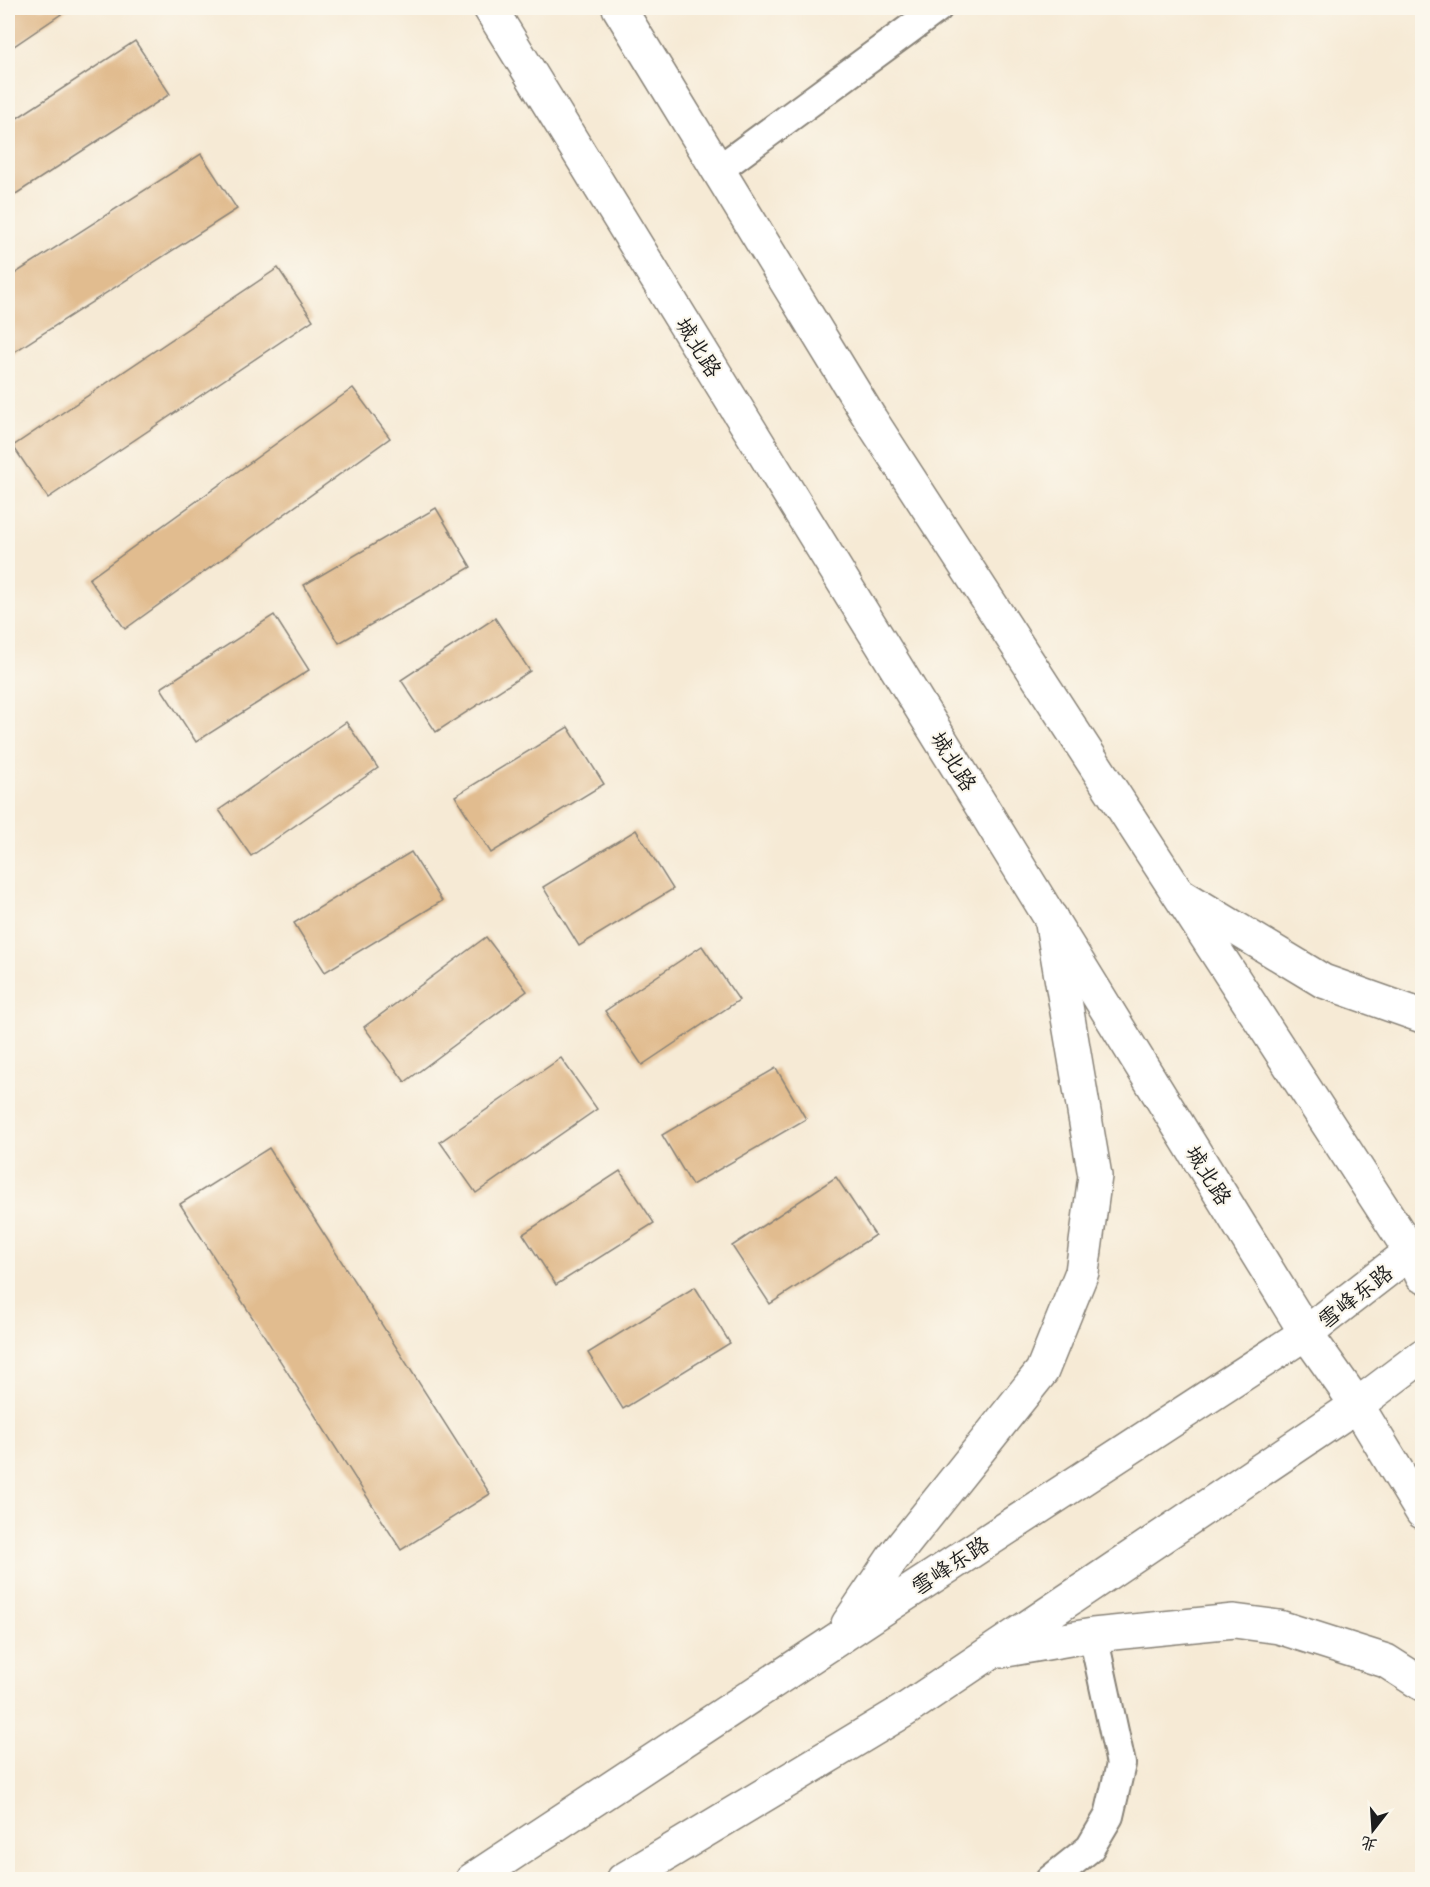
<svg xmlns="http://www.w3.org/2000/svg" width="1430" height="1887" viewBox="0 0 1430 1887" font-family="'Gochi Hand','LXGW WenKai TC',sans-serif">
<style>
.building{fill:#e1bc8f}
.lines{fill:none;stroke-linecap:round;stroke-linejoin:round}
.minor-casing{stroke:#898378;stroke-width:32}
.secondary-casing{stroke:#898378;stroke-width:36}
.primary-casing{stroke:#898378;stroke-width:36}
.minor{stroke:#fff;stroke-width:28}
.secondary{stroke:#fff;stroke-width:33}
.primary{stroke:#fff;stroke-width:33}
.labels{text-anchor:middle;stroke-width:4.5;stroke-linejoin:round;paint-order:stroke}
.street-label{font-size:22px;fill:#1c1c1c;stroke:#fbf7ec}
</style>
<rect width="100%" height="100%" fill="#fbf7ec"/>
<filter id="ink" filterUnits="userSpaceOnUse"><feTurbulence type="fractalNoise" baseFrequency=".0167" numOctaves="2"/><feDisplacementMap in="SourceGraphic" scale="12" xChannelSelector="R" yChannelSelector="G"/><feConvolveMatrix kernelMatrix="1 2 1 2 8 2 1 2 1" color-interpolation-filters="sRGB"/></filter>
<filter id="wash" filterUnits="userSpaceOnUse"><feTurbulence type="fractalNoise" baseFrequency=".008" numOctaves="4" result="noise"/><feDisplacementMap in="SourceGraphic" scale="24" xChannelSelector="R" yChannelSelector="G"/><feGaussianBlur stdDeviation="1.35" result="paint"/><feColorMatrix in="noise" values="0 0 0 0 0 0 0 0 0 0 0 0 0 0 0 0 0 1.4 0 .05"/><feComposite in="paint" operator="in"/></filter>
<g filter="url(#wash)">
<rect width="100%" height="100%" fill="#f6ead5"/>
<g id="blocks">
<path class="building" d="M8 8H70L8 50Z
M135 41 170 94 8 199V124Z
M201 154 237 209 8 356V278Z
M278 268 313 320 48 498 13 446Z
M353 388 390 438 125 629 89 579Z
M436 508 471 567 339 643 304 585Z
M274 615 309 670 196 742 161 688Z
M495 618 530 671 436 732 401 680Z
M346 722 378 768 251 856 219 810Z
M568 727 604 784 491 853 455 796Z
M636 830 673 889 579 946 543 887Z
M411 852 442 901 325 972 294 923Z
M486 937 527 991 405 1082 364 1027Z
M702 946 739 1000 642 1065 605 1011Z
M561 1058 597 1109 476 1193 440 1142Z
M776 1068 806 1119 692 1185 662 1135Z
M269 1148 490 1494 401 1550 180 1204Z
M620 1171 654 1223 556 1285 523 1234Z
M836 1177 875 1235 770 1304 732 1246Z
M695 1287 730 1343 623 1409 588 1353Z"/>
</g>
</g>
<g filter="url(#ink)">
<use href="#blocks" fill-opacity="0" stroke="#898378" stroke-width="1.5"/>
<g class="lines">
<g class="minor-casing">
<path id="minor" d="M718 170 938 8
M1050 1880 1090 1848 1109 1816 1121 1764 1093 1635"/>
</g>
<g class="secondary-casing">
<path id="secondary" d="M1179 894 1323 981 1422 1016
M848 1624 892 1559 1042 1371 1082 1272 1095 1176 1051 918
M1001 1651 1093 1635 1234 1621 1279 1627 1386 1661 1422 1684
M472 1880 883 1609 1306 1333 1422 1243
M623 1880 905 1710 1357 1405 1422 1356"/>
</g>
<g class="primary-casing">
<path id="primary" d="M490 8 1306 1333 1357 1405 1422 1512
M619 8 871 420 1411 1252 1422 1276"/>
</g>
<use href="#minor" class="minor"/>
<use href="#secondary" class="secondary"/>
<use href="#primary" class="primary"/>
</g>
</g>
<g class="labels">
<g class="street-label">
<text transform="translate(699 347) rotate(58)" y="8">城北路</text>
<text transform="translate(954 761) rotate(58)" y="8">城北路</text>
<text transform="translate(1209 1175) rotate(58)" y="8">城北路</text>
<text transform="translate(1355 1296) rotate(-38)" y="8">雪峰东路</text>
<text transform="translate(950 1565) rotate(-33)" y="8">雪峰东路</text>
</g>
</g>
<rect width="1430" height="1887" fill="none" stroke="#fbf7ec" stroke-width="30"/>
<g transform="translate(1373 1830) rotate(197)" stroke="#fbf7ec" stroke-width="4.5" paint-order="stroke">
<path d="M0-4.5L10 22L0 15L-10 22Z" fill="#1c1c1c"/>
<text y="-9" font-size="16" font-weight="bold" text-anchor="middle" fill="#1c1c1c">北</text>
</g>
</svg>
